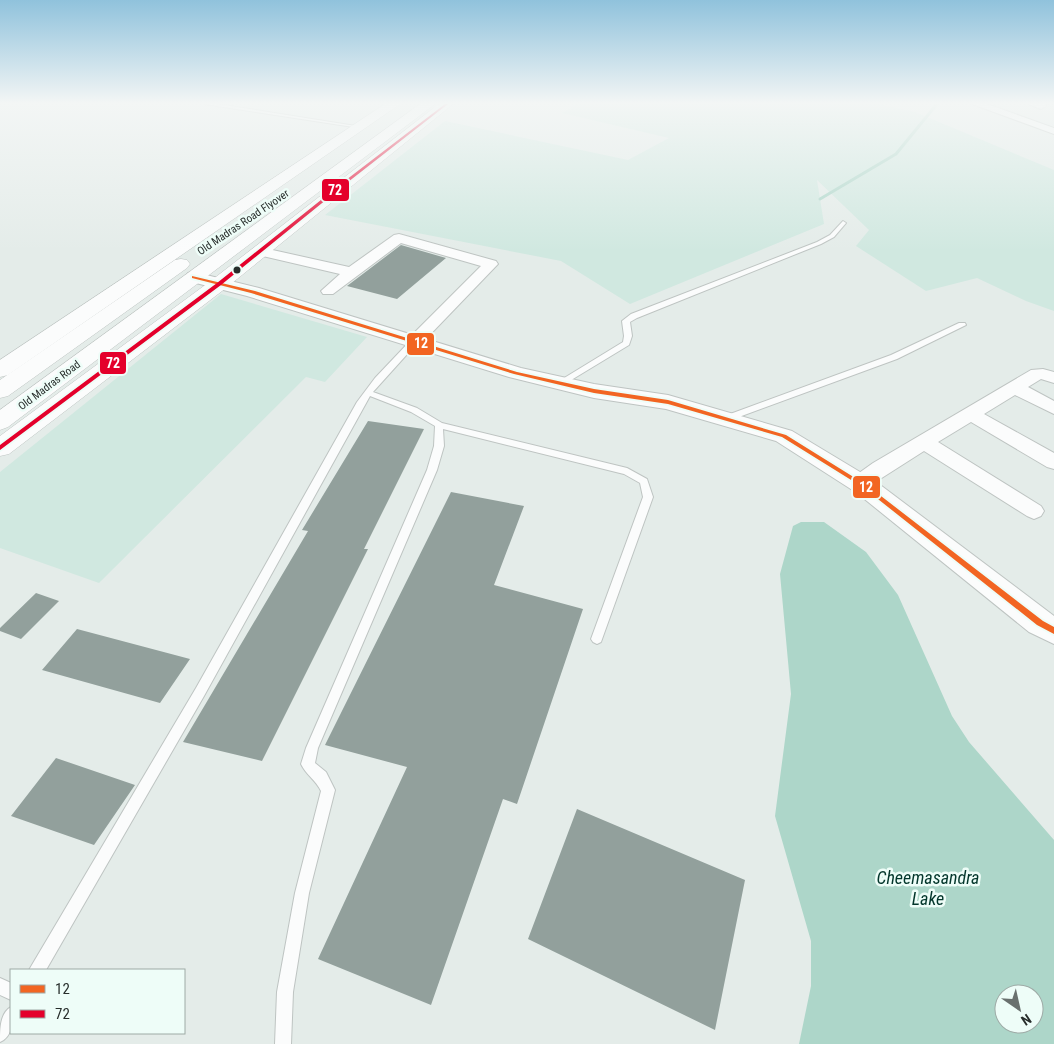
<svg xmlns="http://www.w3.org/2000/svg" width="1054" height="1044" viewBox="0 0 1054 1044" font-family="'Roboto Condensed',sans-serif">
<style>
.green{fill:#d0e8e0}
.water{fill:#add6c9;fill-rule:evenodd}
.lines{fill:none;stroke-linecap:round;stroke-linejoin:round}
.stream{stroke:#add6c9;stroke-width:3}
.building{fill:#92a09c}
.service-casing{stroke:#bec4c2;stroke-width:2}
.minor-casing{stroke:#bec4c2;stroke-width:2}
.tertiary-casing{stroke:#bec4c2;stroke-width:2}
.primary-casing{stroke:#bec4c2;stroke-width:1}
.trunk-casing{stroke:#bec4c2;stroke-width:1}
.service{fill:#fbfcfc;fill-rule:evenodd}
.minor{fill:#fbfcfc;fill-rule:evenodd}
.tertiary{fill:#fbfcfc;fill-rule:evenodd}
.primary{fill:#fbfcfc;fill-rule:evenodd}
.trunk{fill:#fbfcfc;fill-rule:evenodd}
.bus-1-casing{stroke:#eefdf8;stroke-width:4}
.bus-2-casing{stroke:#eefdf8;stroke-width:4}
.bus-1{fill:#f26522;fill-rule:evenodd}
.bus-2{fill:#e4002b;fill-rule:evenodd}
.bus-dot{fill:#272d2b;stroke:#eefdf8;stroke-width:2}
.labels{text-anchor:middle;stroke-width:5;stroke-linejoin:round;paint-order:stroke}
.far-street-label{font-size:11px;fill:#272d2b;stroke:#eefdf8}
.near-water-label{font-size:18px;font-style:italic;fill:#03362b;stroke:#eefdf8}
.line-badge{stroke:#eefdf8;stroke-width:2}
.badge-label{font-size:14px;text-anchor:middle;font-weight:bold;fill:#fff}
</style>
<rect width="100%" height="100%" fill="#e4ece9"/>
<path class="green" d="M578 104H878L915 112 1054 170V311L1026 301 977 278 926 291 856 246 869 230 817 180 824 224 630 304 561 261 325 215 445 121 628 160 669 138 562 113Z
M221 294 367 337 325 382 306 377 99 583 0 548V472Z"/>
<path class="water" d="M801 522H824L866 552 898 595 952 716 969 742 1054 840V1044H799L811 986V941L775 816 791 694 780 574 793 526ZM1004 994H1034V1024H1004Z"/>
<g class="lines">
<path class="stream" d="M820 199 896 154 937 104"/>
</g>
<path class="building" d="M401 245 446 258 397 299 347 286Z
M368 421 424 429 364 549H368L262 761 183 742 308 531 302 530Z
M451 492 524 506 494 585 583 609 517 804 503 799 431 1005 318 959 407 767 325 745Z
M36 593 59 601 21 639 0 631V628Z
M77 629 190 659 160 703 42 670Z
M56 758 135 785 94 845 11 816Z
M577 809 745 880 715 1030 528 939Z"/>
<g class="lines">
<g class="service-casing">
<path id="service" d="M204 104H218L362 127 360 128Z
M843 221 846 223 834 237 821 244 637 318 630 322 632 336 629 345 563 385H557L556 383 623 342 624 336 622 321 631 314 817 242 830 235Z
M959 323H965L966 325 897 359 728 421H722L721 419 722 417 891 355Z
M412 339H415L419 341 373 392 417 408 442 423 627 468 647 479 653 497 601 642 597 644 593 642 591 639 643 497 640 483 624 474 443 429 444 446 437 470 318 748 315 763 326 772 335 790 309 893 293 992 291 1044H275L277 992 295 893 321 791C316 780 306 775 301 764L306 748 427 470 434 446 435 426 411 412 370 396 204 696 46 970H29L196 688 357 402 375 378Z
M0 978 11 983V1000L0 995Z
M11 1007C12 1020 14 1036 0 1042 0 1029 0 1013 11 1007Z"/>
</g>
<g class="minor-casing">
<path id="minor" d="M972 104H987L1054 128V134Z
M1028 104H1045L1046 106 1041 109Z
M399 234 496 261 498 264 421 344H409L407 341 409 338 481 266 401 243 333 294H323L321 291 340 274 254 254 252 251 259 247 349 267 394 235Z
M1043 369 1054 372V383L1041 379 1028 387 1054 401V414L1015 395 984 414 1054 453V469L1047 467 971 422 938 442 1041 506 1044 511 1041 516 1034 519 1027 516 924 451 866 488 859 490 852 488 849 483 852 478 873 463 1031 370Z"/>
</g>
<g class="tertiary-casing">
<path id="tertiary" d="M194 272 259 288 521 368 594 384 668 395 792 431 875 481 1054 616V644L1029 632 857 493 776 441 666 409 594 398 509 377 247 296 188 281 185 277 188 273Z"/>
</g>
<g class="primary-casing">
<path id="primary" d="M385 104H400L8 375 0 377V360Z
M439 104H453L226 288 9 454 0 456V436L212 280Z"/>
</g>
<g class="trunk-casing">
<path id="trunk" d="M420 104H435L8 427 0 430V410Z
M181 259 187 260 190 264 187 268 8 396 0 398V380L175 260Z"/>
</g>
<use href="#service" class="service"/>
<use href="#minor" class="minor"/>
<use href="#tertiary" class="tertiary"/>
<use href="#primary" class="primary"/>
<use href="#trunk" class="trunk"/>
<g class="bus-1-casing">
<path id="bus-1" d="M192 276 255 291 517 372 594 389 668 400 786 435 868 486 1043 621 1054 627V634L1037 625 864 488 782 437 668 404 594 393 514 374 251 293 192 278Z"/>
</g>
<g class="bus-2-casing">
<path id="bus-2" d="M445 104H448L348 182 221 285 0 450V445L217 283 346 180Z"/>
</g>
<use href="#bus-1" class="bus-1"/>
<use href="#bus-2" class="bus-2"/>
</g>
<linearGradient id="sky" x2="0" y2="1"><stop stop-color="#90c2dc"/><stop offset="0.41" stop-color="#f3f6f5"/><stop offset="1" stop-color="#f3f6f5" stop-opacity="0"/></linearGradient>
<rect width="1054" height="251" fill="url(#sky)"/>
<circle class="bus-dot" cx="237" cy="270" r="4.5"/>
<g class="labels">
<g class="far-street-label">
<text transform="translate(243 222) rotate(-34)" y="4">Old Madras Road Flyover</text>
<text transform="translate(49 385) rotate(-37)" y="4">Old Madras Road</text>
</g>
<g class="near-water-label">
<text x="928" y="884">Cheemasandra<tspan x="928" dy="21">Lake</tspan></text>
</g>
</g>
<g class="line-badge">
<rect x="321" y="178" width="29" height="24" rx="5" fill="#e4002b"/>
<rect x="406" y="332" width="29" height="24" rx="5" fill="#f26522"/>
<rect x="99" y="351" width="28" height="24" rx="5" fill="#e4002b"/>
<rect x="852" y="475" width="29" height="24" rx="5" fill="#f26522"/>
</g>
<g class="badge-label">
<text x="335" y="195">72</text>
<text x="421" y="348">12</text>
<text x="113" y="368">72</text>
<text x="866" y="492">12</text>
</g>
<rect x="10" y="969" width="175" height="65" fill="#eefdf8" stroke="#9eaaa6"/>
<rect x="20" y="985" width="25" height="8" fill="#f26522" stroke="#9eaaa6"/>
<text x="55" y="994" font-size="15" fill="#272d2b">12</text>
<rect x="20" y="1010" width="25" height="8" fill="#e4002b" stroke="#9eaaa6"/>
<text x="55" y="1019" font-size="15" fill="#272d2b">72</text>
<g transform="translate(1019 1009) rotate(146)"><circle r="24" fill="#eefdf8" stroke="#9eaaa6"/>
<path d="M0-4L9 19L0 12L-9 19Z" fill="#69706e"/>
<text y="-8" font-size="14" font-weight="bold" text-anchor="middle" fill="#272d2b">N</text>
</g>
</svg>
